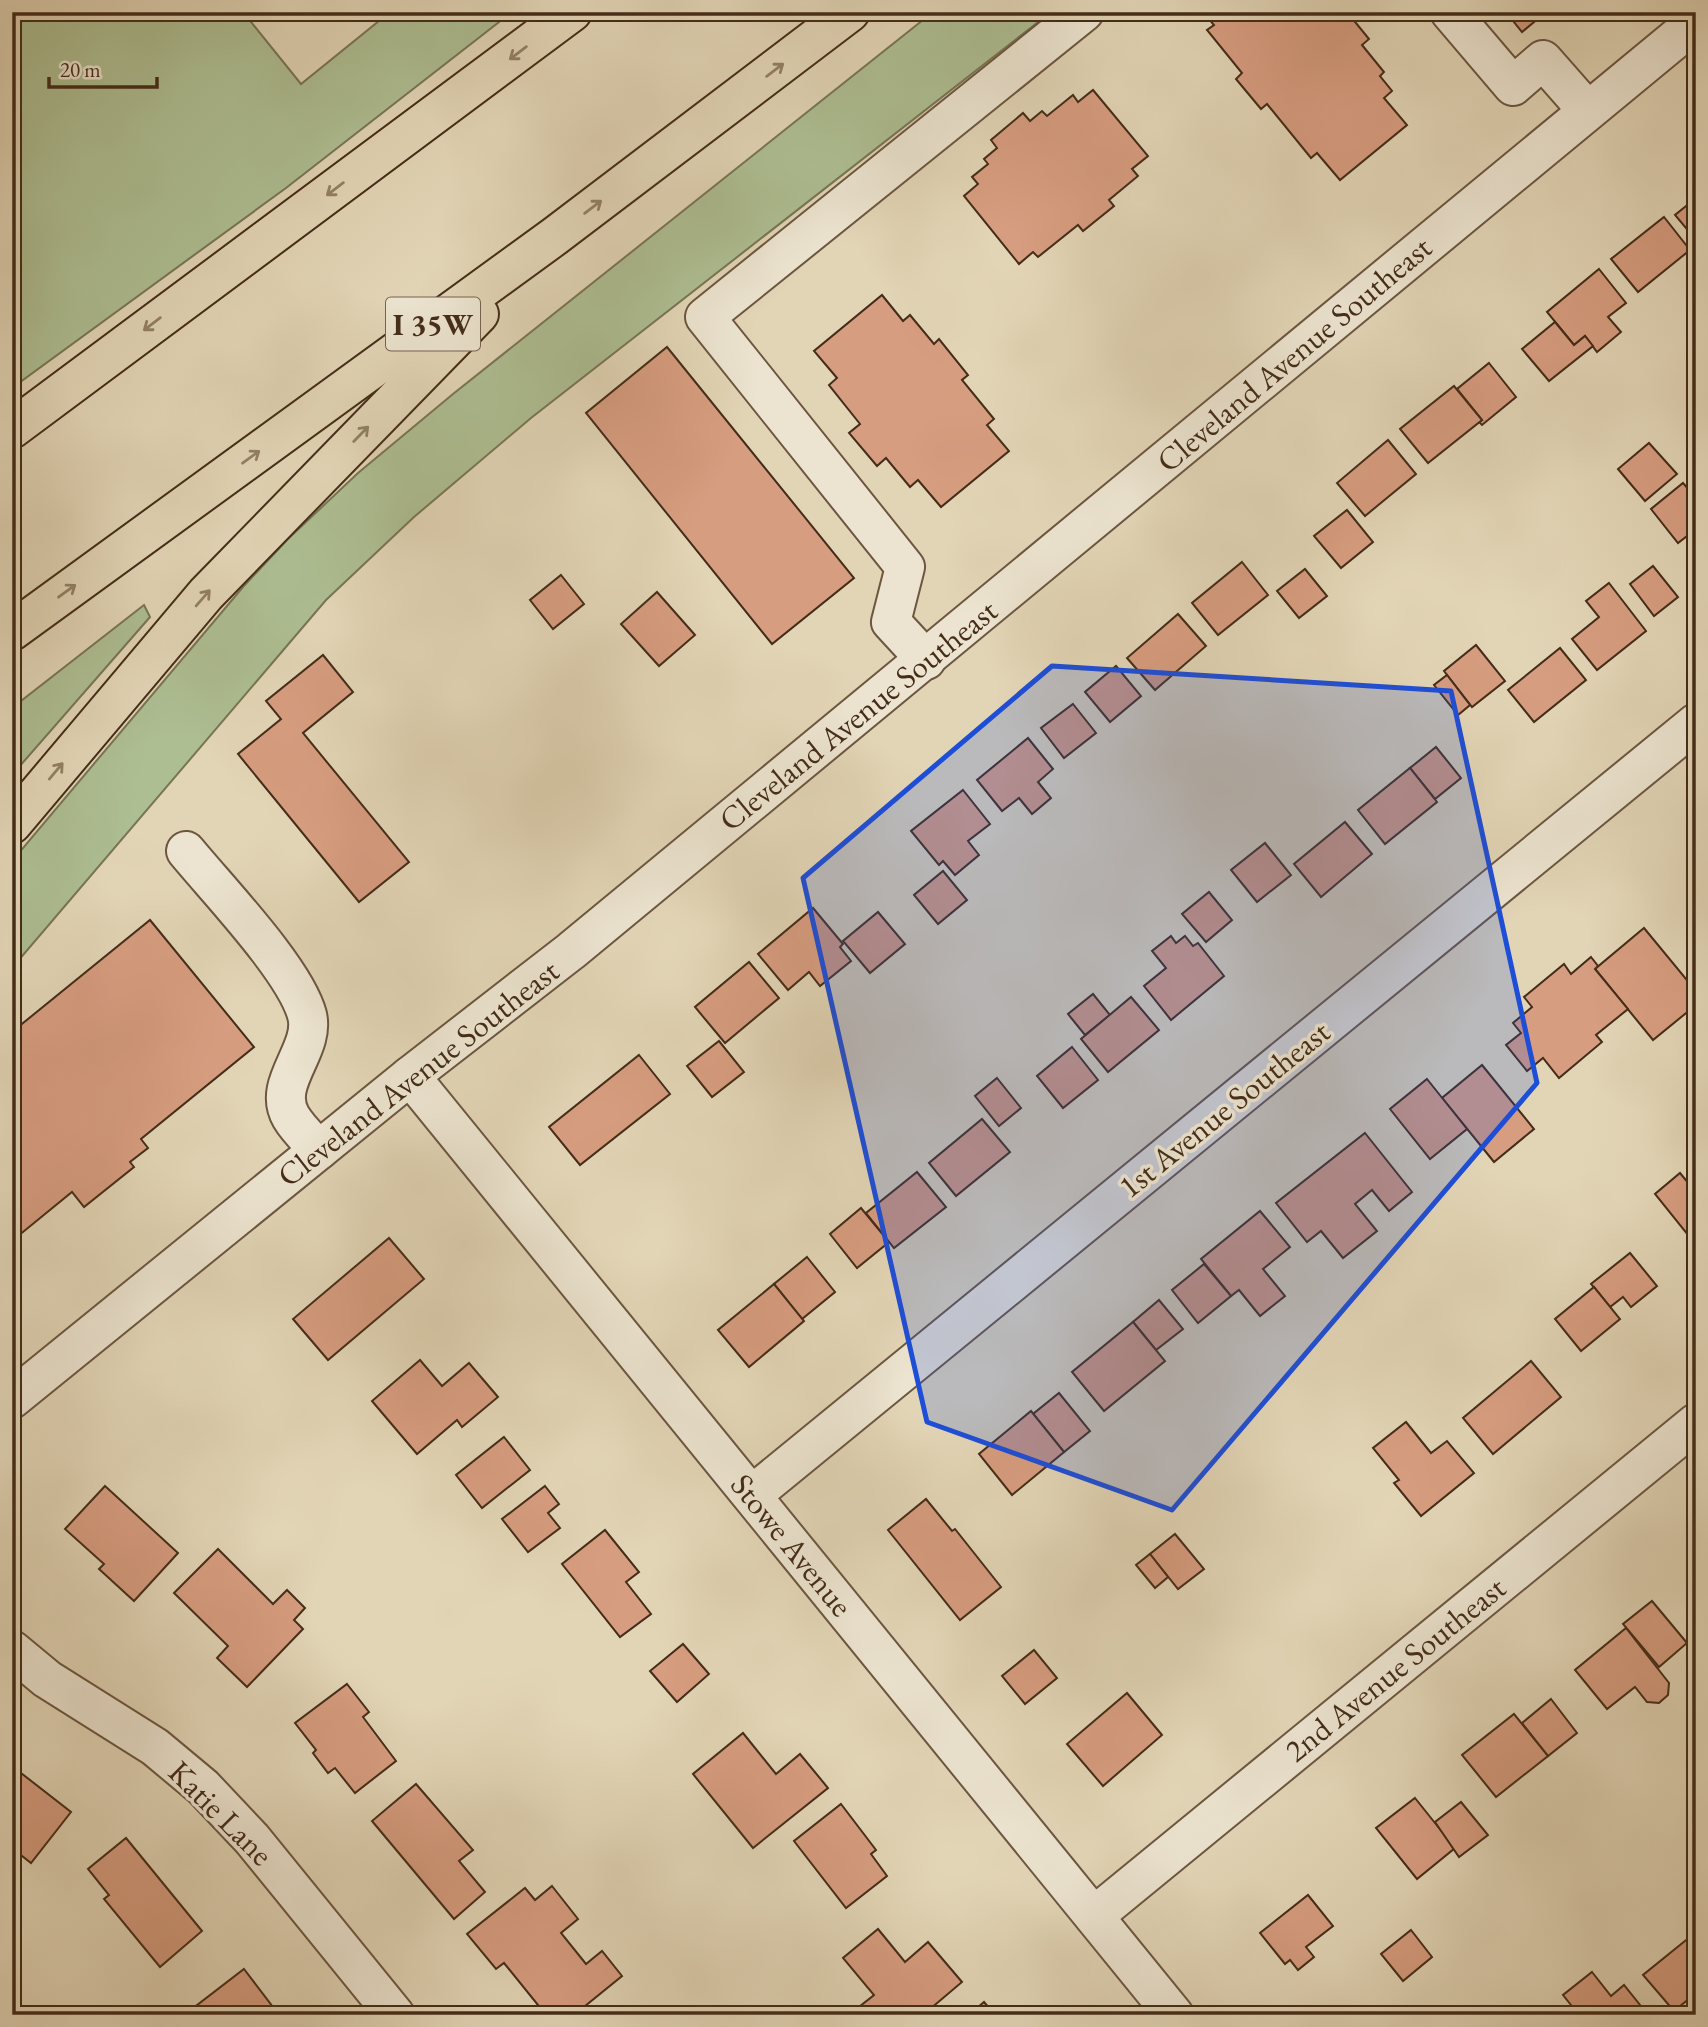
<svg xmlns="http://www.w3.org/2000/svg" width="1708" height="2027" font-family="'EB Garamond',serif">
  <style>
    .green { fill: #adbe92; stroke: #787555; stroke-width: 2 }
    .building { fill: #d79d80; stroke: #442c18; stroke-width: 2 }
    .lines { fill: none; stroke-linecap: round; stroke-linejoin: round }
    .minor-casing { stroke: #6c5640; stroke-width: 42 }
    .highway-casing { stroke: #442c18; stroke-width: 42 }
    .minor { stroke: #ece4d0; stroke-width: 38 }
    .highway { stroke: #e2d5b6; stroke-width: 38 }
    .oneway { stroke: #938067 }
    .marked { fill: #1d4ed8; fill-opacity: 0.2; stroke: #1d4ed8; stroke-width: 5; stroke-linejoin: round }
    .labels { text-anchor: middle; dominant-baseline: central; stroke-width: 7; stroke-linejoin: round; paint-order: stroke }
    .shield { fill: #ece4d0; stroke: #76634f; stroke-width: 2 }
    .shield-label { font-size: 30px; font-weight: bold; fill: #442c18 }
    .street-label { font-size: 32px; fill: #442c18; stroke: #ece4d0 }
  </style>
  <rect width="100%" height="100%" fill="#e2d5b6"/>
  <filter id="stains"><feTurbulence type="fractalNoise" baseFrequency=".00286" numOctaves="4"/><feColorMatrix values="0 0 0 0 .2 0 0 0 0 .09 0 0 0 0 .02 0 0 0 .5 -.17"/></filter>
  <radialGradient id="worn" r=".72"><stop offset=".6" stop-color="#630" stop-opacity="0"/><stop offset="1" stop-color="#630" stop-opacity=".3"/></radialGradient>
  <!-- green -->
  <g class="green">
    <path d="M12 12H243L301 84 390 12H512L286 188 12 388Z"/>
    <path d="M933 12H1051L531 418 414 517 326 600 12 968V861L243 587 288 539 358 473 453 394Z"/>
    <path d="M144 605 150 617 12 775V708Z"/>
  </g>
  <!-- building -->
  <g class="building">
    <path d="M1203 12H1347L1369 39 1362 45 1384 72 1380 76 1392 91 1384 98 1407 125 1340 180 1317 153 1311 158 1267 104 1261 109 1236 79 1242 73 1207 30 1214 25Z"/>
    <path d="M1506 12H1546L1522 32Z"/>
    <path d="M1093 90 1148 156 1132 169 1138 176 1109 200 1114 206 1083 231 1078 225 1038 257 1033 252 1019 264 964 196 978 184 972 177 988 164 984 159 997 148 991 140 1023 113 1030 121 1042 111 1047 116 1073 95 1078 102Z"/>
    <path d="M1696 198V240L1675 215Z"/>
    <path d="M1664 217 1690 250 1638 292 1611 259Z"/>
    <path d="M1599 269 1626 303 1608 317 1621 332 1597 352 1585 336 1574 345 1547 312Z"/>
    <path d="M882 295 903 321 910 315 934 344 939 339 968 375 962 380 994 419 987 425 1009 451 941 507 918 480 910 487 886 458 877 466 849 433 860 424 829 385 837 378 814 351Z"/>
    <path d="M1555 322 1574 345 1585 336 1593 346 1549 381 1522 349Z"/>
    <path d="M667 347 854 578 772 644 586 413Z"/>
    <path d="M1489 363 1516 397 1482 425 1479 422 1482 420 1457 389Z"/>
    <path d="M1454 386 1482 420 1428 463 1400 429Z"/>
    <path d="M1388 440 1416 474 1365 516 1337 483Z"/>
    <path d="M1649 443 1677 474 1645 501 1618 469Z"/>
    <path d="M1683 483 1696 498V529L1678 543 1651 509Z"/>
    <path d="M1347 510 1373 542 1341 568 1314 536Z"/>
    <path d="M1242 562 1268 595 1218 635 1192 603Z"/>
    <path d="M1653 566 1678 597 1654 616 1630 584Z"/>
    <path d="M1305 569 1327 596 1299 618 1277 591Z"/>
    <path d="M561 575 584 604 553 629 530 600Z"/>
    <path d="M1609 583 1646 631 1597 670 1572 639 1599 617 1586 601Z"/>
    <path d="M657 592 695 635 659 666 621 624Z"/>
    <path d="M1178 614 1206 646 1155 690 1127 658Z"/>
    <path d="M1476 645 1505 681 1472 707 1444 671Z"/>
    <path d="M1560 648 1586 680 1534 722 1508 690Z"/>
    <path d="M323 655 353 692 303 733 409 862 359 902 238 754 281 719 266 701Z"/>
    <path d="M1116 666 1141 696 1110 722 1085 692Z"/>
    <path d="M1447 675 1470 705 1458 715 1434 685Z"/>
    <path d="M1073 704 1096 733 1064 758 1041 728Z"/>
    <path d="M1028 738 1053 769 1038 782 1051 798 1032 814 1019 798 1002 811 977 780Z"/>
    <path d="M1436 747 1461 778 1435 799 1410 768Z"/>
    <path d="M1410 768 1437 802 1385 844 1358 810Z"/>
    <path d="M963 790 990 824 968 841 979 855 955 875 943 861 939 865 911 831Z"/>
    <path d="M1345 822 1372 854 1321 897 1294 864Z"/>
    <path d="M1265 843 1291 875 1257 902 1231 870Z"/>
    <path d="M943 871 967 900 938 924 914 895Z"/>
    <path d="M1209 892 1232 920 1206 942 1182 914Z"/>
    <path d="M813 908 843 944 840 947 851 961 820 986 809 972 788 990 758 954Z"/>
    <path d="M878 912 905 944 870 973 843 941Z"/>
    <path d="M150 920 254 1047 141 1139 148 1148 130 1162 134 1167 84 1207 72 1192 12 1241V1032Z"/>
    <path d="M1644 928 1696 991V1005L1653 1040 1595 969Z"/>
    <path d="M1171 936 1176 943 1185 936 1193 946 1198 943 1224 976 1171 1020 1144 986 1166 968 1152 951Z"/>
    <path d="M1591 957 1598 966 1595 969 1628 1009 1596 1035 1602 1042 1559 1078 1543 1058 1527 1071 1506 1045 1521 1033 1513 1023 1532 1007 1524 997 1564 964 1571 974Z"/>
    <path d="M749 962 779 998 725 1043 695 1007Z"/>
    <path d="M1093 994 1110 1015 1085 1035 1068 1014Z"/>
    <path d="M1131 997 1159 1030 1108 1072 1081 1039Z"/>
    <path d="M719 1041 744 1072 712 1097 687 1066Z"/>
    <path d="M1072 1047 1098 1080 1063 1108 1037 1076Z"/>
    <path d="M639 1055 670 1094 580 1165 549 1127Z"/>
    <path d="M1482 1065 1534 1129 1494 1162 1442 1098Z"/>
    <path d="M997 1078 1021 1108 999 1126 975 1096Z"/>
    <path d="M1427 1079 1467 1129 1430 1159 1390 1109Z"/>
    <path d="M982 1119 1010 1152 956 1196 929 1163Z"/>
    <path d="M1365 1133 1412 1192 1389 1211 1372 1190 1355 1204 1377 1231 1343 1258 1321 1231 1307 1242 1276 1203Z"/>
    <path d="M917 1172 946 1207 894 1248 866 1213Z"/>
    <path d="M1680 1173 1694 1190 1696 1188V1245L1655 1194Z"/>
    <path d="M861 1208 889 1242 857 1268 830 1234Z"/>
    <path d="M1260 1211 1290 1247 1263 1269 1285 1296 1260 1316 1239 1290 1231 1296 1201 1259Z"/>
    <path d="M389 1238 424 1279 328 1360 293 1319Z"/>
    <path d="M1630 1253 1657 1286 1631 1307 1623 1297 1610 1307 1591 1284Z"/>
    <path d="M807 1257 835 1292 802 1319 774 1284Z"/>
    <path d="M1204 1264 1231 1296 1198 1323 1172 1290Z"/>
    <path d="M774 1284 804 1321 749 1367 718 1330Z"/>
    <path d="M1594 1287 1620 1319 1581 1351 1555 1319Z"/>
    <path d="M1159 1300 1183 1329 1156 1350 1133 1322Z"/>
    <path d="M1133 1322 1165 1361 1104 1411 1072 1372Z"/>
    <path d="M420 1360 442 1386 469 1363 498 1397 462 1427 457 1420 417 1454 372 1401Z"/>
    <path d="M1531 1361 1561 1397 1493 1454 1463 1418Z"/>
    <path d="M1059 1393 1090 1431 1064 1452 1033 1414Z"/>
    <path d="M1031 1411 1064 1452 1012 1495 979 1454Z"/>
    <path d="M1406 1422 1431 1453 1447 1441 1474 1473 1421 1516 1394 1483 1399 1480 1373 1448Z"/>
    <path d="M504 1437 530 1470 482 1508 456 1475Z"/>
    <path d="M105 1486 178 1553 134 1601 99 1569 104 1564 65 1529Z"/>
    <path d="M545 1486 559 1504 548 1513 560 1528 528 1552 502 1519Z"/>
    <path d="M926 1499 952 1531 955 1529 1001 1587 960 1620 888 1530Z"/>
    <path d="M605 1530 639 1572 626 1582 651 1614 620 1637 562 1564Z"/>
    <path d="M1175 1534 1204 1569 1178 1589 1150 1554Z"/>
    <path d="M218 1549 273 1604 287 1590 305 1608 294 1620 303 1629 247 1687 217 1658 228 1646 174 1593Z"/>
    <path d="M1150 1554 1168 1577 1155 1588 1136 1565Z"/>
    <path d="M1652 1601 1687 1643 1659 1667 1623 1624Z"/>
    <path d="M1626 1628 1669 1683 1668 1695 1659 1703 1647 1702 1635 1687 1607 1709 1575 1670Z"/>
    <path d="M683 1644 709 1674 677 1702 650 1671Z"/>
    <path d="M1034 1650 1057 1678 1025 1704 1002 1676Z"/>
    <path d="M347 1684 369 1712 363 1717 396 1761 355 1793 335 1768 328 1773 313 1753 316 1750 295 1723Z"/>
    <path d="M1127 1693 1162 1735 1103 1786 1067 1744Z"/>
    <path d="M1551 1699 1577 1733 1548 1756 1522 1723Z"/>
    <path d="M1514 1714 1548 1756 1496 1797 1462 1755Z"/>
    <path d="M743 1733 776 1774 800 1754 828 1788 753 1848 693 1774Z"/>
    <path d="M12 1766 71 1812 31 1863 12 1848Z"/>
    <path d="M416 1784 473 1850 459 1861 485 1892 454 1919 372 1821Z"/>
    <path d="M1415 1798 1455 1848 1417 1879 1376 1828Z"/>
    <path d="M1461 1802 1488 1835 1459 1857 1435 1822Z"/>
    <path d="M841 1804 876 1850 871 1854 887 1876 846 1908 794 1841Z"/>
    <path d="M126 1838 202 1931 160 1967 104 1899 109 1895 88 1869Z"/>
    <path d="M552 1886 578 1919 561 1933 586 1964 602 1951 622 1976 574 2015H546L504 1963 496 1969 467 1934 525 1888 535 1900Z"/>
    <path d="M1308 1895 1333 1926 1306 1947 1314 1957 1298 1970 1290 1960 1285 1964 1260 1933Z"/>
    <path d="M878 1929 905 1962 928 1942 962 1982 923 2015H866L859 2007 874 1995 843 1958Z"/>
    <path d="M1411 1930 1432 1957 1403 1981 1381 1954Z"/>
    <path d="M1696 1932V1993L1674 2011 1643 1975Z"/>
    <path d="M244 1969 279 2015H197L192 2009Z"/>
    <path d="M1592 1972 1611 1996 1624 1985 1648 2015H1579L1563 1995Z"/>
    <path d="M984 2002 995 2015H969Z"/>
  </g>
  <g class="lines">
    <defs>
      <g id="minor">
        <path d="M1450 12 1513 86 1543 60 1587 110"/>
        <path d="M926 660 891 622 905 567 705 317 1084 12"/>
        <path d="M186 851C218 890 295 970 307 1015 316 1050 271 1083 291 1117 298 1129 310 1140 319 1150"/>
        <path d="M410 1076 1174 2015"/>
        <path d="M12 1399 410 1076 571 951 1696 22"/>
        <path d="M752 1495 1696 723"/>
        <path d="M12 1650 47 1679 155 1747 203 1787 252 1839 395 2015"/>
        <path d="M1094 1916 1696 1423"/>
      </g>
      <g id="highway">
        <path d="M12 429 572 12"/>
        <path d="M12 631 555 236 850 12"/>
        <path d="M12 824 206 594 479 314"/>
      </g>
    </defs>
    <!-- minor casing -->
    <use href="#minor" class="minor-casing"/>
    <!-- highway casing -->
    <use href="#highway" class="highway-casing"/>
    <!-- minor -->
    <use href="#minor" class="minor"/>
    <!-- highway -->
    <use href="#highway" class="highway"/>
  </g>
  <!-- one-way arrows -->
  <defs><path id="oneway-shaft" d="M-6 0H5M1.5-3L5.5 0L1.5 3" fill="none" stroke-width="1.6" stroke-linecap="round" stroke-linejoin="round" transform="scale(1.75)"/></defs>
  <g class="oneway">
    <use href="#oneway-shaft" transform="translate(518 53) rotate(143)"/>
    <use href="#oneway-shaft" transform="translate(775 70) rotate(-37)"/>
    <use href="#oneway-shaft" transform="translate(335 189) rotate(143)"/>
    <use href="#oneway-shaft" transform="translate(593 207) rotate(-37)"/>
    <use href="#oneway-shaft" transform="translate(152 324) rotate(143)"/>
    <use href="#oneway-shaft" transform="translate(361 434) rotate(-46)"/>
    <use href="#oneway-shaft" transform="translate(251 457) rotate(-36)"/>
    <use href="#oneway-shaft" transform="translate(67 591) rotate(-36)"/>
    <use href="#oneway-shaft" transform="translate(203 598) rotate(-49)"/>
    <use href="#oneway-shaft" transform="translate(56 771) rotate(-50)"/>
  </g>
  <!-- marked area -->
  <path class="marked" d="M1052 666 1451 691 1537 1083 1172 1510 927 1422 803 878Z"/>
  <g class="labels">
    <!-- shield labels -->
    <rect class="shield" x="386" y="297.5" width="94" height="53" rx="5"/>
    <g class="shield-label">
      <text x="433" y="324">I 35W</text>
    </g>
    <!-- street labels -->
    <g class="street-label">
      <text transform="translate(1294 354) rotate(-40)">Cleveland Avenue Southeast</text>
      <text transform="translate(858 715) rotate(-39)">Cleveland Avenue Southeast</text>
      <text transform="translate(418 1073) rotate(-38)">Cleveland Avenue Southeast</text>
      <text transform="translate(1224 1109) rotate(-39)">1st Avenue Southeast</text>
      <text transform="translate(792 1545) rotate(51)">Stowe Avenue</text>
      <text transform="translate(1395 1669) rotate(-39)">2nd Avenue Southeast</text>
      <text transform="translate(221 1813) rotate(45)">Katie Lane</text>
    </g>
  </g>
  <!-- margin -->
  <rect width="1708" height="2027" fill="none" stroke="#e2d5b6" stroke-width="42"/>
  <rect x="14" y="14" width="1680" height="1999" fill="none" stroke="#442c18" stroke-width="3.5"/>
  <rect x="21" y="21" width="1666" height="1985" fill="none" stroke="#442c18" stroke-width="2"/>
  <!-- scale -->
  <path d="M49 77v10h108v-10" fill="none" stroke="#442c18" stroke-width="3.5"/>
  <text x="60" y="77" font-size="21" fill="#442c18" stroke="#ece4d0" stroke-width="5" paint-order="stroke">20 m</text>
  <rect width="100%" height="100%" filter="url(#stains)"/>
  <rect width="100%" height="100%" fill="url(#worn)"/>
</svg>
